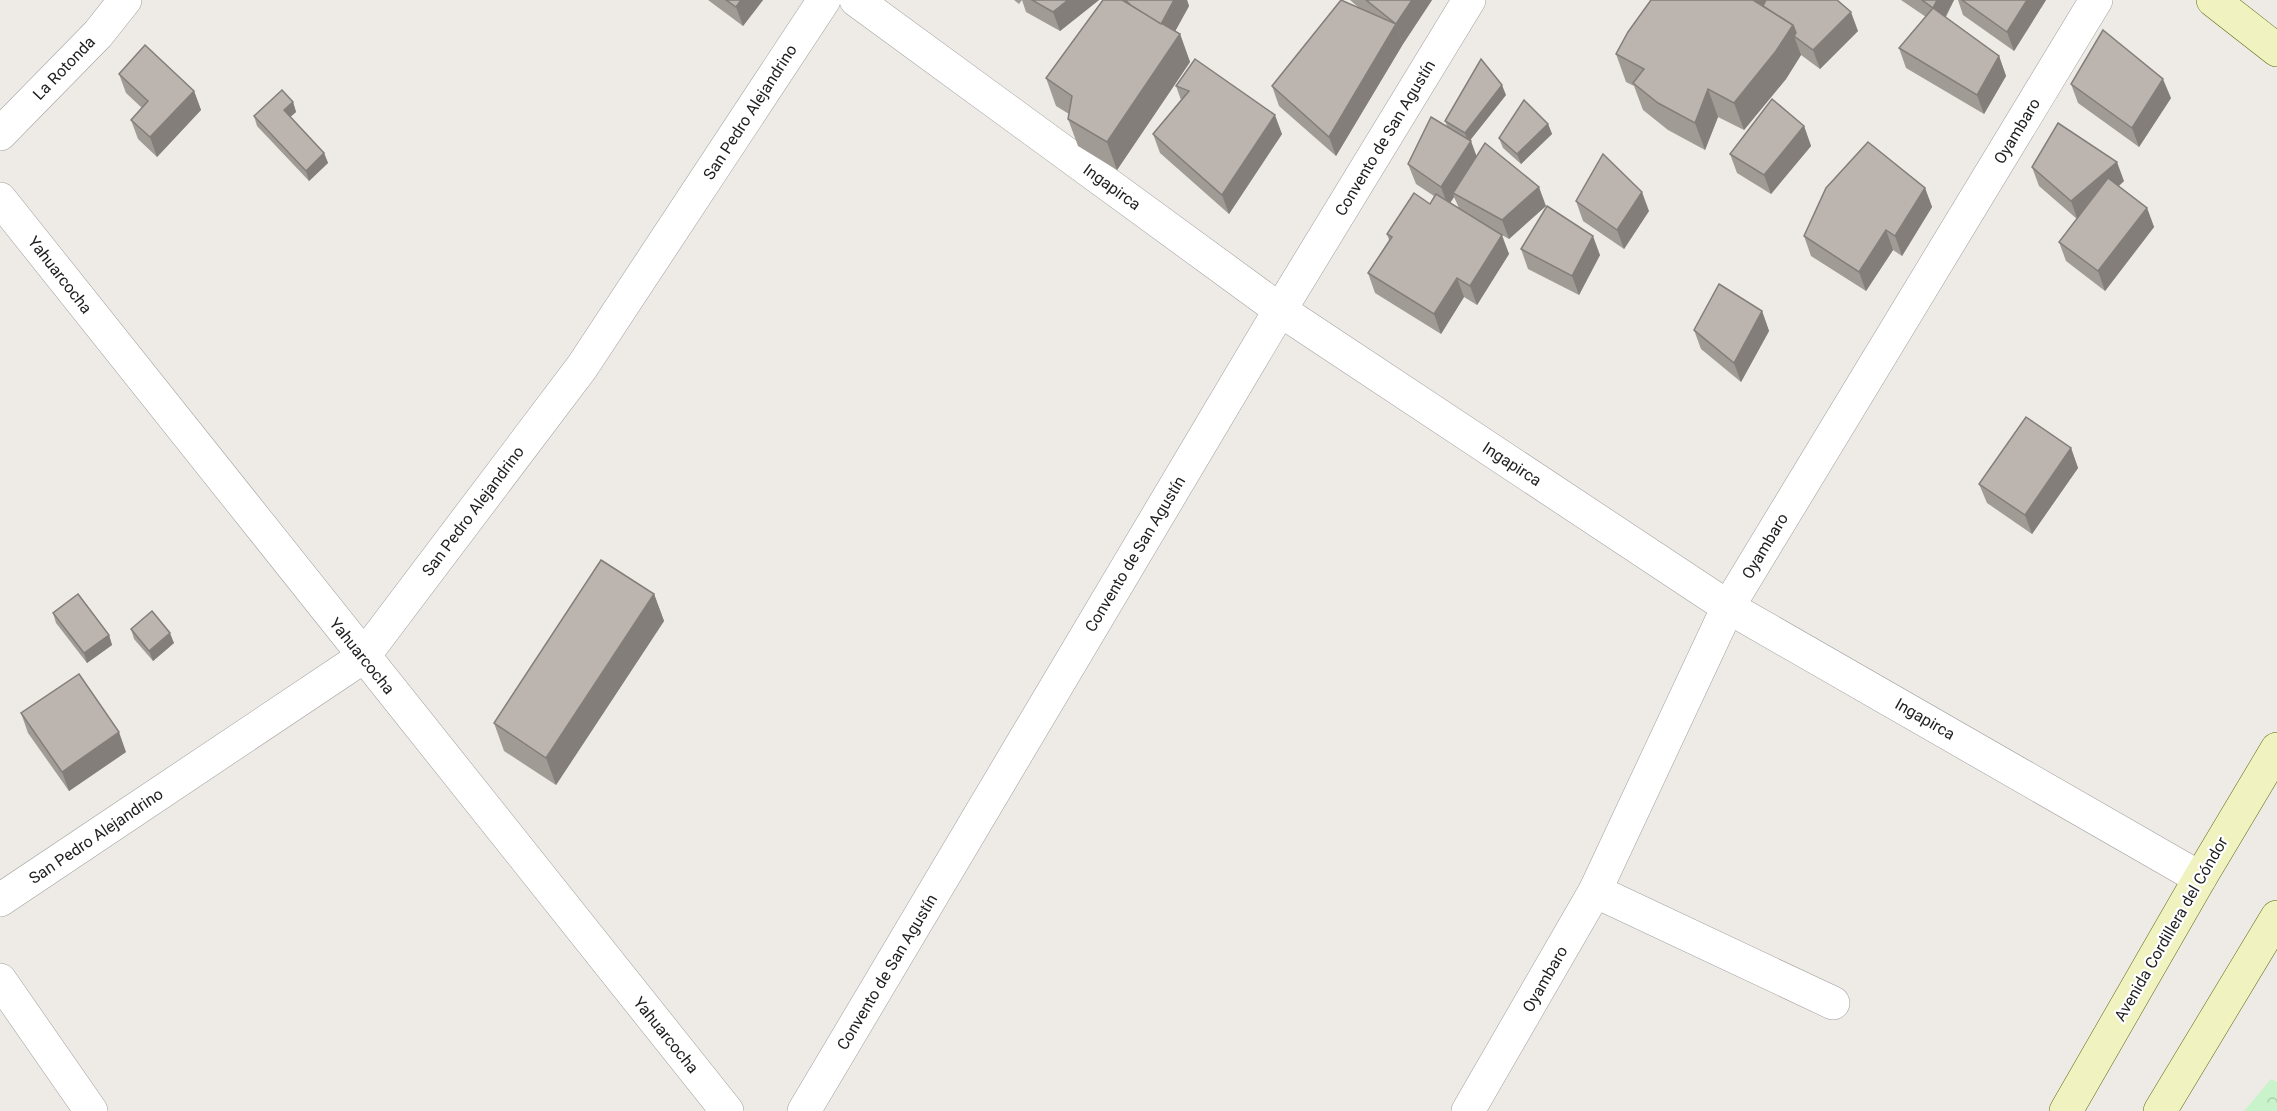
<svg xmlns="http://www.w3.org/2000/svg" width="2277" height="1111" font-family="Roboto,sans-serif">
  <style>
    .park { fill: url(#park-crowns) }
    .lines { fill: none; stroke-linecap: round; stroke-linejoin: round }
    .street-casing { stroke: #9f9f9f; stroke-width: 34 }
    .secondary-casing { stroke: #606912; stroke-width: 34 }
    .street { stroke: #fff; stroke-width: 33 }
    .secondary { stroke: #f0f2c0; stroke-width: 33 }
    .wall { fill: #a19b96; fill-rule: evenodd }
    .shaded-wall { fill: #837e7a }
    .building { fill: #bbb4af; stroke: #837e7a; stroke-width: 1.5 }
    .labels { text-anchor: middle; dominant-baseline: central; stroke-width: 4.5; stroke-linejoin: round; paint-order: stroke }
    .street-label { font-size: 16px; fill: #1e1e1e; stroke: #fff }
  </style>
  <defs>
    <pattern id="park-crowns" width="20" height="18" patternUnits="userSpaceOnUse" patternTransform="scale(1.5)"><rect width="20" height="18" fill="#c8f3cb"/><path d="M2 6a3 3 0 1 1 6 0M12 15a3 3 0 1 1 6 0" fill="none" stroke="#abd0ae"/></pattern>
  </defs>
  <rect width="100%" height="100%" fill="#eeebe6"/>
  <!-- park -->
  <path class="park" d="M2271 1079 2277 1082V1111H2244Z"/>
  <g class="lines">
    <defs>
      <g id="street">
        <path d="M856 0 1280 310 1728 607 2200 878"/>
        <path d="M0 134 98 34 125 0"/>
        <path d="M0 199 727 1111"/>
        <path d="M1595 891 1833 1003"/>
        <path d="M0 900 363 657 582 367 824 0"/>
        <path d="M0 980 91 1111"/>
        <path d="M804 1111 1280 310 1469 0"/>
        <path d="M1468 1111 1595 891 1728 607 2096 0"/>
      </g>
      <g id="secondary">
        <path d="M2213 0 2277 50"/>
        <path d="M2066 1111 2200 878 2277 749"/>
        <path d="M2160 1111 2277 917"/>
      </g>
    </defs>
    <!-- street casing -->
    <use href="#street" class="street-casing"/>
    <!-- secondary casing -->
    <use href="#secondary" class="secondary-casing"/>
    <!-- street -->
    <use href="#street" class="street"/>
    <!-- secondary -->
    <use href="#secondary" class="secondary"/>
  </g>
  <!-- wall -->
  <g class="wall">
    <path d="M708 0H763L743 26Z"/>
    <path d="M1014 0H1099L1060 31 1026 12 1022 0 1019 4Z"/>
    <path d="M1103 0H1187L1189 6 1175 31 1180 34 1190 62 1117 170 1078 146 1068 119 1069 114 1056 106 1046 78Z"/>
    <path d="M1350 0H1432L1403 44 1336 156 1279 106 1272 86 1358 7Z"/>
    <path d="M1651 0 1858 31 1820 69 1801 55 1786 79 1744 130 1718 117 1705 150 1668 130 1643 110 1634 86 1626 82 1616 54Z"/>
    <path d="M1901 0H1954L1946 17 1999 56 2006 76 1984 114 1906 68 1899 48 1926 17Z"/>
    <path d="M1958 0H2046L2014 51 1963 15Z"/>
    <path d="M119 74 194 91 201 110 157 157 138 139 131 120 142 108 126 93Z"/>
    <path d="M2071 84 2171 98 2139 147 2078 103Z"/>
    <path d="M1176 86 1282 134 1229 214 1160 153 1153 134 1181 100Z"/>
    <path d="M1506 95 1470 140 1476 156 1546 206 1509 239 1500 234 1509 254 1477 305 1464 297 1441 334 1375 293 1368 273 1389 240 1387 234 1430 204 1434 196 1416 184 1408 164 1447 126 1445 121ZM1454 197 1459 208 1450 203Z"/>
    <path d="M293 102 296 112 290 117 324 153 328 163 309 181 257 126 254 116Z"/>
    <path d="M1548 124 1552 134 1521 164 1503 148 1499 138Z"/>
    <path d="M1804 126 1811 146 1771 194 1737 173 1730 154Z"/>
    <path d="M2032 167 2124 181 2119 186 2147 208 2154 227 2105 291 2066 261 2059 242 2077 219 2039 186Z"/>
    <path d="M1925 188 1932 207 1902 256 1893 250 1866 291 1811 256 1804 236Z"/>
    <path d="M1576 201 1649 211 1624 249 1583 221Z"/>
    <path d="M1521 249 1600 255 1579 295 1528 269Z"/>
    <path d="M1762 311 1769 331 1741 382 1701 349 1694 330Z"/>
    <path d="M2071 448 2078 468 2032 534 1987 503 1979 484Z"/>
    <path d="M654 594 664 621 556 785 504 751 494 723Z"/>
    <path d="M53 613 109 635 112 645 87 663 56 623Z"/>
    <path d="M131 629 174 643 153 661 134 639Z"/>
    <path d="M21 713 126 752 69 791 28 733Z"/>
  </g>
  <!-- shaded-wall -->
  <g class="shaded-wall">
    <path d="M741 0H763L743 26 736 7Z"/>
    <path d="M1068 0H1099L1060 31 1053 12Z"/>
    <path d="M1174 0H1187L1189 6 1166 48 1159 29Z"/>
    <path d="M1412 0H1432L1403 44 1396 24Z"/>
    <path d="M1751 0H1771L1760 11Z"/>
    <path d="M1937 0H1954L1940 27 1933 8Z"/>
    <path d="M2027 0H2046L2014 51 2007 32Z"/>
    <path d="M1851 12 1858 31 1820 69 1813 50Z"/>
    <path d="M1396 24 1403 44 1336 156 1329 137Z"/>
    <path d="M1793 25 1798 39 1794 36 1801 55 1786 79 1744 130 1734 103Z"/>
    <path d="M1180 34 1190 62 1117 170 1107 142Z"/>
    <path d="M1999 56 2006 76 1984 114 1977 95Z"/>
    <path d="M2163 79 2171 98 2139 147 2132 128Z"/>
    <path d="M1502 85 1506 95 1468 143 1465 133Z"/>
    <path d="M1708 89 1718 117 1705 150 1695 123Z"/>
    <path d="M194 91 201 110 157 157 150 137Z"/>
    <path d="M293 102 296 112 287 120 284 110Z"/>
    <path d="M1275 115 1282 134 1229 214 1222 195Z"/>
    <path d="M1548 124 1552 134 1521 164 1517 154Z"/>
    <path d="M1804 126 1811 146 1771 194 1764 175Z"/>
    <path d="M1471 141 1478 160 1453 193 1454 197 1448 206 1441 187Z"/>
    <path d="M324 153 328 163 309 181 306 171Z"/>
    <path d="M2117 162 2124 181 2078 221 2071 201Z"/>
    <path d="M1539 187 1546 206 1509 239 1502 220Z"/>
    <path d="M1925 188 1932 207 1902 256 1895 236Z"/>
    <path d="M1642 192 1649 211 1624 249 1617 230Z"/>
    <path d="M2147 208 2154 227 2105 291 2098 271Z"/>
    <path d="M1886 230 1893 250 1866 291 1859 272Z"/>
    <path d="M1502 235 1509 254 1477 305 1470 286Z"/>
    <path d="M1593 236 1600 255 1579 295 1572 276Z"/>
    <path d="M1457 278 1464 297 1441 334 1434 314Z"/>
    <path d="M1762 311 1769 331 1741 382 1734 363Z"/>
    <path d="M2071 448 2078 468 2032 534 2025 515Z"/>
    <path d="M654 594 664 621 556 785 546 758Z"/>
    <path d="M170 633 174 643 153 661 149 651Z"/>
    <path d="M109 635 112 645 87 663 84 653Z"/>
    <path d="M119 732 126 752 69 791 62 772Z"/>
  </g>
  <!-- building -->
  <g class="building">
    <path d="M726 0H741L736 7Z"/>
    <path d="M1032 0H1068L1053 12Z"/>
    <path d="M1103 0H1122L1180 34 1107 142 1068 119 1072 96 1046 78Z"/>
    <path d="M1125 0H1174L1161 24 1132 6Z"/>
    <path d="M1341 0 1396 24 1329 137 1272 86Z"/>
    <path d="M1366 0H1412L1396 24Z"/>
    <path d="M1651 0H1753L1793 25 1776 51 1734 103 1708 89 1695 123 1658 103 1633 83 1644 69 1616 54 1628 32Z"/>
    <path d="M1766 0H1837L1851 12 1813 50 1794 36 1796 33 1793 25 1763 6Z"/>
    <path d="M1922 0H1937L1933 8Z"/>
    <path d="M1962 0H2027L2007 32Z"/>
    <path d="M1933 8 1999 56 1977 95 1899 48Z"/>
    <path d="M2103 30 2163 79 2132 128 2071 84Z"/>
    <path d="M145 45 194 91 150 137 131 120 148 101 119 74Z"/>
    <path d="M1195 59 1275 115 1222 195 1153 134 1189 91 1176 86Z"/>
    <path d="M1481 59 1502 85 1465 133 1445 121Z"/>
    <path d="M282 90 293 102 284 110 324 153 306 171 254 116Z"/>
    <path d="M1772 99 1804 126 1764 175 1730 154Z"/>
    <path d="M1524 100 1548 124 1517 154 1499 138Z"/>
    <path d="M1431 117 1471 141 1441 187 1408 164Z"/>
    <path d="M2058 123 2117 162 2071 201 2032 167Z"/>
    <path d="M1868 142 1925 188 1895 236 1886 230 1859 272 1804 236 1826 188Z"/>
    <path d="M1485 143 1539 187 1502 220 1453 193Z"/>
    <path d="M1603 154 1642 192 1617 230 1576 201Z"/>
    <path d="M2108 178 2147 208 2098 271 2059 242Z"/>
    <path d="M1414 193 1430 204 1436 194 1502 235 1470 286 1457 278 1434 314 1368 273 1392 237 1387 234Z"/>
    <path d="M1547 206 1593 236 1572 276 1521 249Z"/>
    <path d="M1719 284 1762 311 1734 363 1694 330Z"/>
    <path d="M2026 417 2071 448 2025 515 1979 484Z"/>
    <path d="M601 560 654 594 546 758 494 723Z"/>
    <path d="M78 594 109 635 84 653 53 613Z"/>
    <path d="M152 611 170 633 149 651 131 629Z"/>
    <path d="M79 674 119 732 62 772 21 713Z"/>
  </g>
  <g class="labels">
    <!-- street labels -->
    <g class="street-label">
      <text transform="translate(64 68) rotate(-46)">La Rotonda</text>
      <text transform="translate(750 112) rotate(-57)">San Pedro Alejandrino</text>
      <text transform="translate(2017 131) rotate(-59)">Oyambaro</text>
      <text transform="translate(1385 138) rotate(-59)">Convento de San Agustín</text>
      <text transform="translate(1112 187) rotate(36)">Ingapirca</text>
      <text transform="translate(60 275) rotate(52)">Yahuarcocha</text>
      <text transform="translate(1512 464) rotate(33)">Ingapirca</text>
      <text transform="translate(473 511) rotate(-53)">San Pedro Alejandrino</text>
      <text transform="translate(1765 546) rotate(-59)">Oyambaro</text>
      <text transform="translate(1135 554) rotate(-59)">Convento de San Agustín</text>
      <text transform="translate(362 656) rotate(51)">Yahuarcocha</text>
      <text transform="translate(1925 719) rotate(30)">Ingapirca</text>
      <text transform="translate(96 836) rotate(-34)">San Pedro Alejandrino</text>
      <text transform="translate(2171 929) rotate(-60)">Avenida Cordillera del Cóndor</text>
      <text transform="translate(887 972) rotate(-59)">Convento de San Agustín</text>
      <text transform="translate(1545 979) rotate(-60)">Oyambaro</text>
      <text transform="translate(666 1035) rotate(51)">Yahuarcocha</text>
    </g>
  </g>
</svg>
